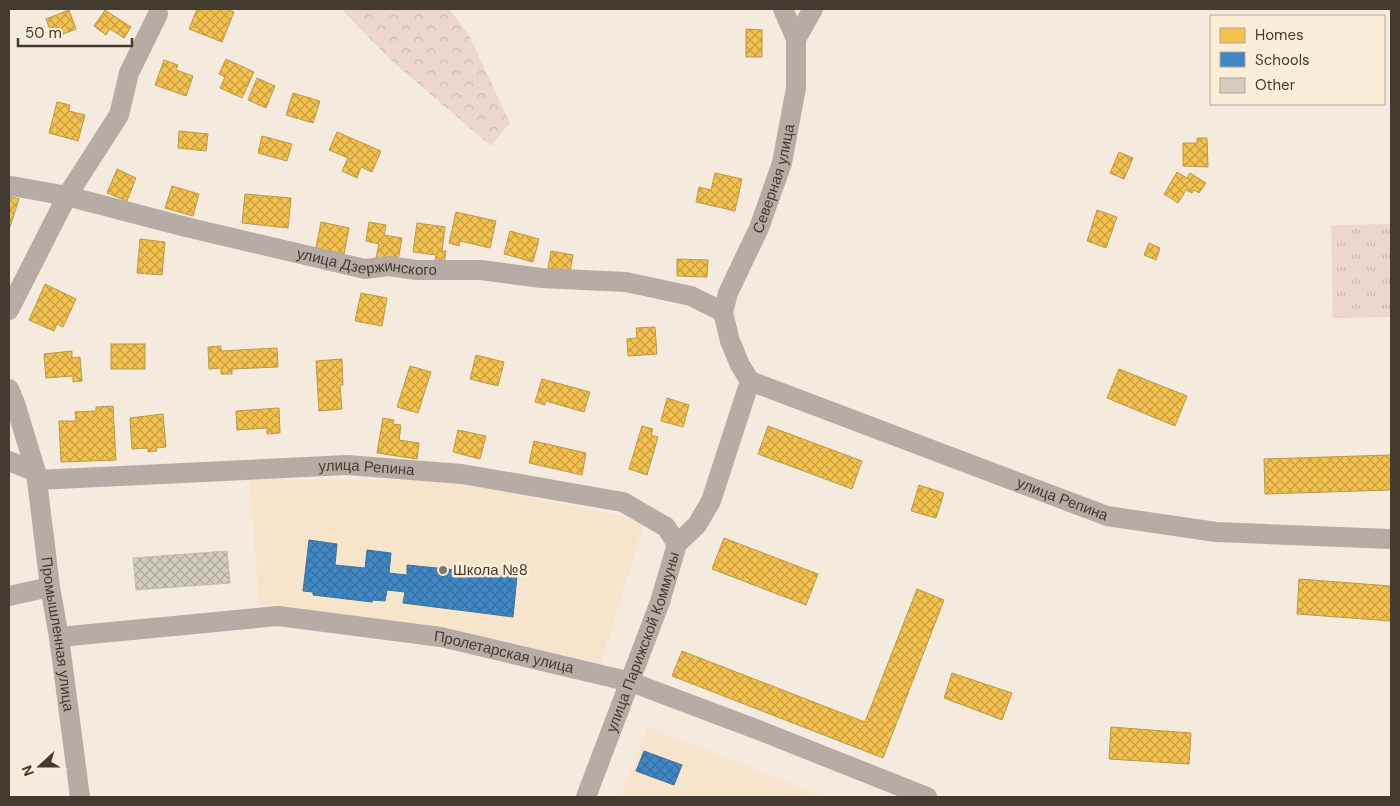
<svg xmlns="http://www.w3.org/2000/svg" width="1400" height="806" font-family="'DM Sans',sans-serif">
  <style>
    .built { fill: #f6e5cb }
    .forest { fill: url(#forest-crowns) }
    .park { fill: url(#park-tufts) }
    .homes { fill: url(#homes-cross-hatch); stroke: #be9945 }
    .schools { fill: url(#schools-cross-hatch); stroke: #407198 }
    .building { fill: url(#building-cross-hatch); stroke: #c1bdb1 }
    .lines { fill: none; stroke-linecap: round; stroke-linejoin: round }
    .minor { stroke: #b7aca5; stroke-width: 20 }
    .poi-dot { fill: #81796d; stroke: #fcedd6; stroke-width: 2 }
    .labels { text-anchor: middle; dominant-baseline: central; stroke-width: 5; stroke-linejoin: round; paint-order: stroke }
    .street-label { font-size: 15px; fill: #433b30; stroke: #fcedd6 }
    .poi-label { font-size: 15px; fill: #433b30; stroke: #fcedd6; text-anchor: start }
  </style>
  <defs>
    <pattern id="forest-crowns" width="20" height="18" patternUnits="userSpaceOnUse" patternTransform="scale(1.25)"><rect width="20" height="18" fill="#edd6cf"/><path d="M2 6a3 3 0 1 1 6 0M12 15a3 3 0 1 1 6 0" fill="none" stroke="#ccb9b2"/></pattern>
    <pattern id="park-tufts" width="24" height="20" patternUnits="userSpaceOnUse" patternTransform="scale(1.25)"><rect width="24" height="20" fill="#edd6cf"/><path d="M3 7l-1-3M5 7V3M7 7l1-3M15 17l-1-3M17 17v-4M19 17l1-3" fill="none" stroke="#ccb9b2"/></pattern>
    <pattern id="homes-cross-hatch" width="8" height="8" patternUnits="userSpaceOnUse" patternTransform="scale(1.25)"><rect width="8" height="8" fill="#f2c14e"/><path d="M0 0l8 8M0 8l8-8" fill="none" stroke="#c69e41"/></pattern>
    <pattern id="schools-cross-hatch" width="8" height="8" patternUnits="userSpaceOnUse" patternTransform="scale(1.25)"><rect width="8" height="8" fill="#3f88c5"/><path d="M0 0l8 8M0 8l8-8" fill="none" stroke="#3670a0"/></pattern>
    <pattern id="building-cross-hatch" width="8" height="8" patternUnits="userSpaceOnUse" patternTransform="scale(1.25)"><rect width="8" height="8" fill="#d1cdc1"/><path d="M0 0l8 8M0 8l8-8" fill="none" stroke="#aba89d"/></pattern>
  </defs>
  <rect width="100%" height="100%" fill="#f4ebde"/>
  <!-- built -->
  <g class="built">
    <path d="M250 479 447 480 645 521 600 666 447 627 259 604Z"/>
    <path d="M648 727 824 797H621Z"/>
  </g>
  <!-- forest -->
  <path class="forest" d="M341 9H449L469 35 510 123 491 146 394 63Z"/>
  <!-- park -->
  <path class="park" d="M1391 224V317L1333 318 1331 225Z"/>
  <!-- homes -->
  <g class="homes">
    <path d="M197 9H227L234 12 222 42 189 29Z"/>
    <path d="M69 10 76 29 53 38 46 19Z"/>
    <path d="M105 10 131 27 124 38 110 29 106 35 94 26Z"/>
    <path d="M746 29 762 30V57H746Z"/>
    <path d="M226 59 254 72 242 98 220 88 225 77 219 74Z"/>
    <path d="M164 60 178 65 176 70 193 76 186 96 155 85Z"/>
    <path d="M257 78 275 86 266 108 248 100Z"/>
    <path d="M293 93 320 101 313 123 286 115Z"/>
    <path d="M57 102 70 105 69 111 85 115 78 141 49 133Z"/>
    <path d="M179 131 208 134 206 151 178 148Z"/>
    <path d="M337 132 381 151 372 172 361 167 357 178 342 171 348 158 329 150Z"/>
    <path d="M262 136 292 144 287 161 258 153Z"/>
    <path d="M1197 138H1207L1208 167 1183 166V143H1197Z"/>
    <path d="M1119 152 1133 158 1124 179 1110 173Z"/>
    <path d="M117 169 136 178 127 201 107 193Z"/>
    <path d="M1177 172 1187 178 1190 173 1206 183 1199 193 1194 190 1192 193 1186 190 1178 203 1164 194Z"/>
    <path d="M715 173 742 179 735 211 696 202 699 187 711 190Z"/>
    <path d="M172 186 199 194 193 216 165 208Z"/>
    <path d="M245 194 291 198 288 228 242 223Z"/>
    <path d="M9 196 19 199 9 230Z"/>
    <path d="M1097 210 1117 217 1106 248 1087 241Z"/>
    <path d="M456 212 496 221 490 248 460 241 459 246 449 243Z"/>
    <path d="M321 222 349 228 344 254 316 248Z"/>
    <path d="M369 222 386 225 384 235 402 238 398 261 376 258 379 244 366 241Z"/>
    <path d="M417 223 445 227 442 251H446L444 264 435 262 436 255 413 252Z"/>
    <path d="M510 231 539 239 533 262 504 254Z"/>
    <path d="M140 239 165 242 162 275 137 273Z"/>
    <path d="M1149 243 1160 248 1156 260 1144 255Z"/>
    <path d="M551 251 573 255 570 272 548 268Z"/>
    <path d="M677 259 708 260 707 277 677 276Z"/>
    <path d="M45 284 76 299 63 327 57 324 54 331 29 320Z"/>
    <path d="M361 293 387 298 382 326 355 321Z"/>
    <path d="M655 327 657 354 628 356 627 339 637 338 636 328Z"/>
    <rect x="111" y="344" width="34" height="25"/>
    <path d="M221 346V351L277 348 278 367 232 369V374H221V368L209 369 208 347Z"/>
    <path d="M72 351V358L80 357 82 381 73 382V376L46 378 44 354Z"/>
    <path d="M476 355 504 362 498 386 470 379Z"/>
    <path d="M342 359 343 385H340L342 409 319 411 316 361Z"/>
    <path d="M410 366 431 372 418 413 397 407Z"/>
    <path d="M1119 369 1187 396 1175 426 1107 398Z"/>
    <path d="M542 379 590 392 584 412 546 401 545 405 535 402Z"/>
    <path d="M667 398 689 405 683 427 661 421Z"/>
    <path d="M113 406 116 460 61 462 59 421H76L75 412 96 411V407Z"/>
    <path d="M279 408 280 433 267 434V428L237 430 236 411Z"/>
    <path d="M163 414 166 447 156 448 157 451 148 452V448L132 449 130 418Z"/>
    <path d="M383 418 394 420 393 424 401 425 399 440 419 443 417 459 377 453Z"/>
    <path d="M642 426 653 429 651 435 658 437 647 475 629 469Z"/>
    <path d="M768 426 862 461 852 489 758 454Z"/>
    <path d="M458 430 486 436 480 459 453 452Z"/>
    <path d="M534 441 586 453 582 475 529 463Z"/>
    <path d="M1391 455V490L1265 494 1264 459Z"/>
    <path d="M919 485 944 493 936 518 911 511Z"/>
    <path d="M724 538 818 574 806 605 712 569Z"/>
    <path d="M1299 579 1391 586V621L1297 614Z"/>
    <path d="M917 589 944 600 883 758 672 676 682 651 865 722Z"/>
    <path d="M952 673 1012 693 1002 720 944 698Z"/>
    <path d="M1111 727 1191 733 1189 764 1109 759Z"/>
  </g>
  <!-- schools -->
  <g class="schools">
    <path d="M309 540 337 544 335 565 365 568 367 550 391 553 389 573 407 575V565L517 576 513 617 403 603 405 592 387 590 385 601 373 600 372 602 313 595V592L303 591Z"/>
    <path d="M644 751 682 765 674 785 636 771Z"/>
  </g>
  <!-- building -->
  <path class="building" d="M227 551 230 583 136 590 133 558Z"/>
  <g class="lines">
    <!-- minor -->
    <g class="minor">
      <path d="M783 9 796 39"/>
      <path id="s1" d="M12 186 67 196 186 227 365 269 389 266 416 270H481L541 278 626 282 691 296 723 312"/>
      <path d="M9 310 67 196 119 115 129 73 158 14"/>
      <path id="s2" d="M750 381 1107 516 1216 532 1391 539"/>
      <path id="s3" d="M750 381 740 365 730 341 723 312 728 293 759 228 782 163 796 88V39L813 9"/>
      <path id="s4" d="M9 389 15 403 36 472 50 587 59 637 80 797"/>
      <path d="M9 461 36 472"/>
      <path id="s5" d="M37 480 347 465 462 474 623 502 666 527 677 544"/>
      <path d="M9 596 50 587"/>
      <path id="s6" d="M59 637 278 616 441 637 631 682 766 733 927 797"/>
      <path id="s7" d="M586 797 660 602 677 544 697 525 711 501 750 381"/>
    </g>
  </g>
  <!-- markers -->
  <circle class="poi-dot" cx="443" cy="570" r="5"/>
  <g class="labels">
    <!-- street labels -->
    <g class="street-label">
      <text stroke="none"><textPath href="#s3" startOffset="218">Северная улица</textPath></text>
      <text stroke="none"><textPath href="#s1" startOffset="364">улица Дзержинского</textPath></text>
      <text stroke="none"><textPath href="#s5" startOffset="330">улица Репина</textPath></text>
      <text stroke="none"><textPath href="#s2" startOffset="334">улица Репина</textPath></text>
      <text stroke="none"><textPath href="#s4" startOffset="251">Промышленная улица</textPath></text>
      <text stroke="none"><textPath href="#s7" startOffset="165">улица Парижской Коммуны</textPath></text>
      <text stroke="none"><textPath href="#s6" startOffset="449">Пролетарская улица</textPath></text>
    </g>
    <!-- poi labels -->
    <g class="poi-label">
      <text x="453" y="570">Школа №8</text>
    </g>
  </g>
  <!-- border -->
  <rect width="1400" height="806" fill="none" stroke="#433b30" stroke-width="20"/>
  <!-- legend -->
  <rect x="1210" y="15" width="175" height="90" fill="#fcedd6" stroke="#b2a694"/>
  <rect x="1220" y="28" width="25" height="15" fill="#f2c14e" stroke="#b2a694"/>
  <text x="1255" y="40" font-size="15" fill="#433b30">Homes</text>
  <rect x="1220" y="52" width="25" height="15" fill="#3f88c5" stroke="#b2a694"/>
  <text x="1255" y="65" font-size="15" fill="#433b30">Schools</text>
  <rect x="1220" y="78" width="25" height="15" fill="#d1cdc1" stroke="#b2a694"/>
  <text x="1255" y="90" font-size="15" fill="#433b30">Other</text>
  <!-- north arrow -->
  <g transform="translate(40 766) rotate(249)" stroke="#fcedd6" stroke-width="4" paint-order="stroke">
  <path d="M0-4L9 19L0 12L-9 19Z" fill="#433b30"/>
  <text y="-8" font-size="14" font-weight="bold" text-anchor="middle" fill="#433b30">N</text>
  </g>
  <!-- scale -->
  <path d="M18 38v8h114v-8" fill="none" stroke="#433b30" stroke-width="2.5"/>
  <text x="25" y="38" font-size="15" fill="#433b30" stroke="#fcedd6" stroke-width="4" paint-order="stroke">50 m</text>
</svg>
